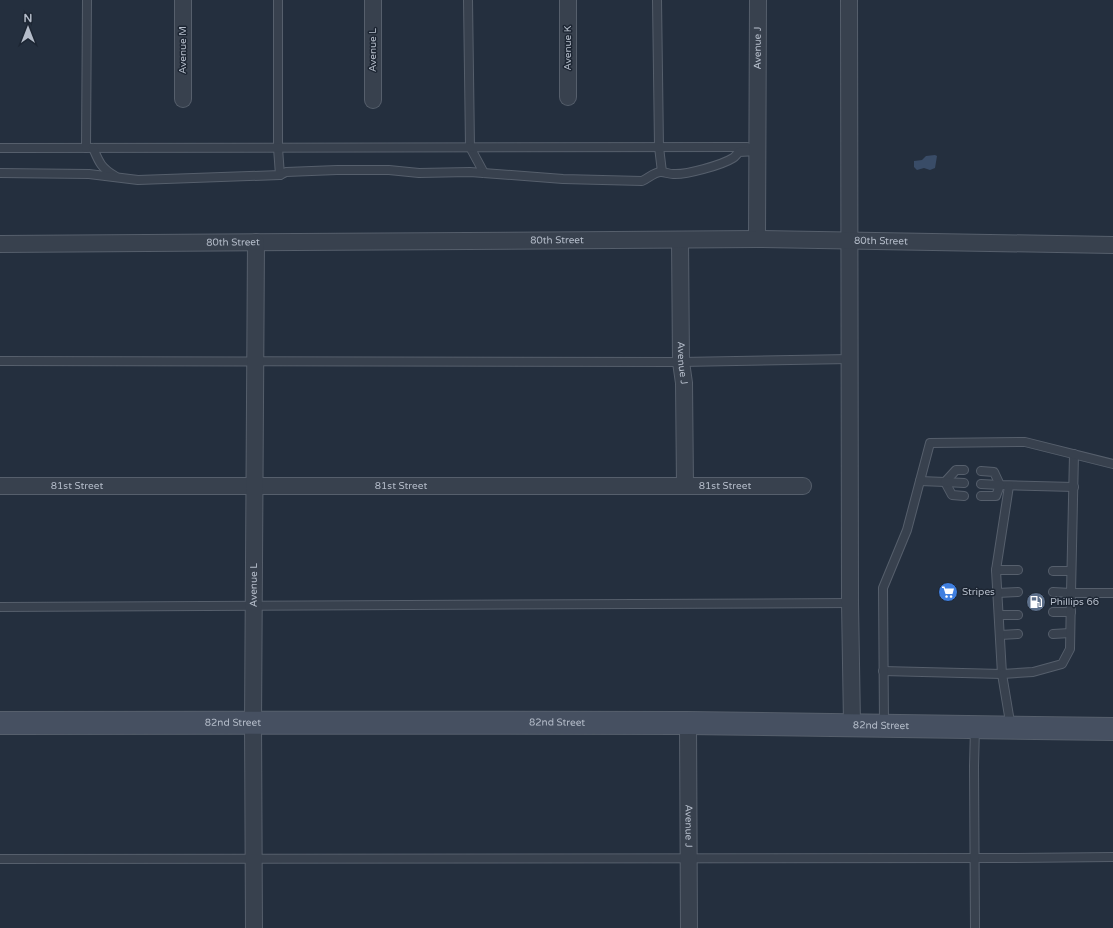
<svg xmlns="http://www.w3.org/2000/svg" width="1113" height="928" font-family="'Varela Round',sans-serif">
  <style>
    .water { fill: #394c67 }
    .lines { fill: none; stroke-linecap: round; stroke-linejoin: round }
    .service-casing { stroke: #565f6c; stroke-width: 10 }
    .minor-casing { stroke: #565f6c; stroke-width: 18 }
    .secondary-casing { stroke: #565f6c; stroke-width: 24 }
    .service { stroke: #38414e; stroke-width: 8 }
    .minor { stroke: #38414e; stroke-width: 16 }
    .secondary { stroke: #465061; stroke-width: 22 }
    .labels { text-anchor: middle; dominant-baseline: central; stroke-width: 3; stroke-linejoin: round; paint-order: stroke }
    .street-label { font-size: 10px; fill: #b4bcc9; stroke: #1d2633 }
    .poi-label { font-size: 10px; fill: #b4bcc9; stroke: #1d2633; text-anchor: start }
  </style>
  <rect width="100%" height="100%" fill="#242f3e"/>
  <!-- water -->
  <path class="water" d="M935 155 937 156 935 168 930 170 924 168 917 170 914 167V161L922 160 926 156Z"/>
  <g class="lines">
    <defs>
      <g id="service">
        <path d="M278 0V148L280 175"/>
        <path d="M468 0 470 147 484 173"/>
        <path d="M657 0 659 147 662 172"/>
        <path d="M0 148 747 147"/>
        <path d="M86 148 87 0"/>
        <path d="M93 148C99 162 101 168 115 176"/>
        <path d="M0 173 89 174 138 180 280 175 286 172 337 170H389L419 173 470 172 563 179 642 181C649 178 654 172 661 172 665 172 669 174 673 174 686 175 722 165 733 158 735 157 737 154 739 152L758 151"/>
        <path d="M0 361 681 362 850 359"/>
        <path d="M981 471 994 472 1000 485 1074 487"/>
        <path d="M920 481 945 482 956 470H964"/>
        <path d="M945 482 952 495 964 496"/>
        <path d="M945 482 964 483"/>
        <path d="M981 484 1000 485 996 496H981"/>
        <path d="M996 570H1018"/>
        <path d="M1053 571H1071"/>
        <path d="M1053 592 1071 593 1074 454"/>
        <path d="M997 593 1018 592"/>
        <path d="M0 607 850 603"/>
        <path d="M1053 612H1071"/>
        <path d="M999 615H1018"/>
        <path d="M1053 634 1070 633"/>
        <path d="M1000 635 1018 634"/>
        <path d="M883 671 1002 674 996 570 1009 486"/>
        <path d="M884 724 883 588 907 530 930 443 1025 442 1113 464"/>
        <path d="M1011 728 1002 674 1033 672 1062 664 1070 649 1071 593H1113"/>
        <path d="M0 859 1014 858 1113 857"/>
        <path d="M975 928 974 766 975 728"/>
      </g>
      <g id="minor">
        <path d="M373 0V100"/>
        <path d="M568 0V97"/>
        <path d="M849 0 850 603 852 724"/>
        <path d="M183 99V0"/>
        <path id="s1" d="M757 239 758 0"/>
        <path id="s2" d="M680 240 681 362 684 383 685 486"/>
        <path id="s3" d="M0 244 757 239 1113 245"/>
        <path id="s4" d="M0 486H803"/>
        <path id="s5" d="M688 723 689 928"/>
        <path id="s6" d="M254 928 253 723 256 242"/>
      </g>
      <g id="secondary">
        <path id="s7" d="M0 723C229 723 459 722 688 723 830 724 971 728 1113 729"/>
      </g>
    </defs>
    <!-- service casing -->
    <use href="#service" class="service-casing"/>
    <!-- minor casing -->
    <use href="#minor" class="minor-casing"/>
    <!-- secondary casing -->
    <use href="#secondary" class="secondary-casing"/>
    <!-- service -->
    <use href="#service" class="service"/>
    <!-- minor -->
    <use href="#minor" class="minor"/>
    <!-- secondary -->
    <use href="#secondary" class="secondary"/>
  </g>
  <!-- icons -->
  <defs>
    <symbol id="supermarket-disc" viewBox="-11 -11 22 22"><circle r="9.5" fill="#3f7fe0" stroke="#1d2633"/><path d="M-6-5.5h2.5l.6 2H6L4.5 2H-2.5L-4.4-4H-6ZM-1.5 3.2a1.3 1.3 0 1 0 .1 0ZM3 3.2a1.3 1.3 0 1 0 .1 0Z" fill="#fff"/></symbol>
    <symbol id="fuel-disc" viewBox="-11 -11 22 22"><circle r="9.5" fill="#5c6f8a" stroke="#1d2633"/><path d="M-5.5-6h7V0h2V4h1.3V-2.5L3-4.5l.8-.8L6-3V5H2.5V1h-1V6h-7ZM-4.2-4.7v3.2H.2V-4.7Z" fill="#fff"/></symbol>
  </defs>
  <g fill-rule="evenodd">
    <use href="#supermarket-disc" x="937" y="581" width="22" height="22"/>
    <use href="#fuel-disc" x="1025" y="591" width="22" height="22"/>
  </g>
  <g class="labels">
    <!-- street labels -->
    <g class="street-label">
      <text transform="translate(568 48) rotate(-90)">Avenue K</text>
      <text stroke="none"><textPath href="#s1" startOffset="191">Avenue J</textPath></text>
      <text transform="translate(183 50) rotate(-90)">Avenue M</text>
      <text transform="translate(373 50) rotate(-90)">Avenue L</text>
      <text stroke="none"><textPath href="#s3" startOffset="557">80th Street</textPath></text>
      <text stroke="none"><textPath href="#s3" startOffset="233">80th Street</textPath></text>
      <text stroke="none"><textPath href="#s3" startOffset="881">80th Street</textPath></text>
      <text stroke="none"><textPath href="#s2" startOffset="123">Avenue J</textPath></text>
      <text stroke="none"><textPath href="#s4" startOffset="77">81st Street</textPath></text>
      <text stroke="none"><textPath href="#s4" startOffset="401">81st Street</textPath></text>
      <text stroke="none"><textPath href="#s4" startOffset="725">81st Street</textPath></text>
      <text stroke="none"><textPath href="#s6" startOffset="343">Avenue L</textPath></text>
      <text stroke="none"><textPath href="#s7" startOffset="233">82nd Street</textPath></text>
      <text stroke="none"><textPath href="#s7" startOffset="557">82nd Street</textPath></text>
      <text stroke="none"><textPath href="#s7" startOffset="881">82nd Street</textPath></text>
      <text stroke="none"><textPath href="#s5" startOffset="103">Avenue J</textPath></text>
    </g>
    <!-- poi labels -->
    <g class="poi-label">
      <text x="962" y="592">Stripes</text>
      <text x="1050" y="602">Phillips 66</text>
    </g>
  </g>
  <!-- north arrow -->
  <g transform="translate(28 28)" stroke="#1d2633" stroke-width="3" paint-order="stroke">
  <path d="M0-3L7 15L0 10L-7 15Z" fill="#b4bcc9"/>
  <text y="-6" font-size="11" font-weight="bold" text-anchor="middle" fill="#b4bcc9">N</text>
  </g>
</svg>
